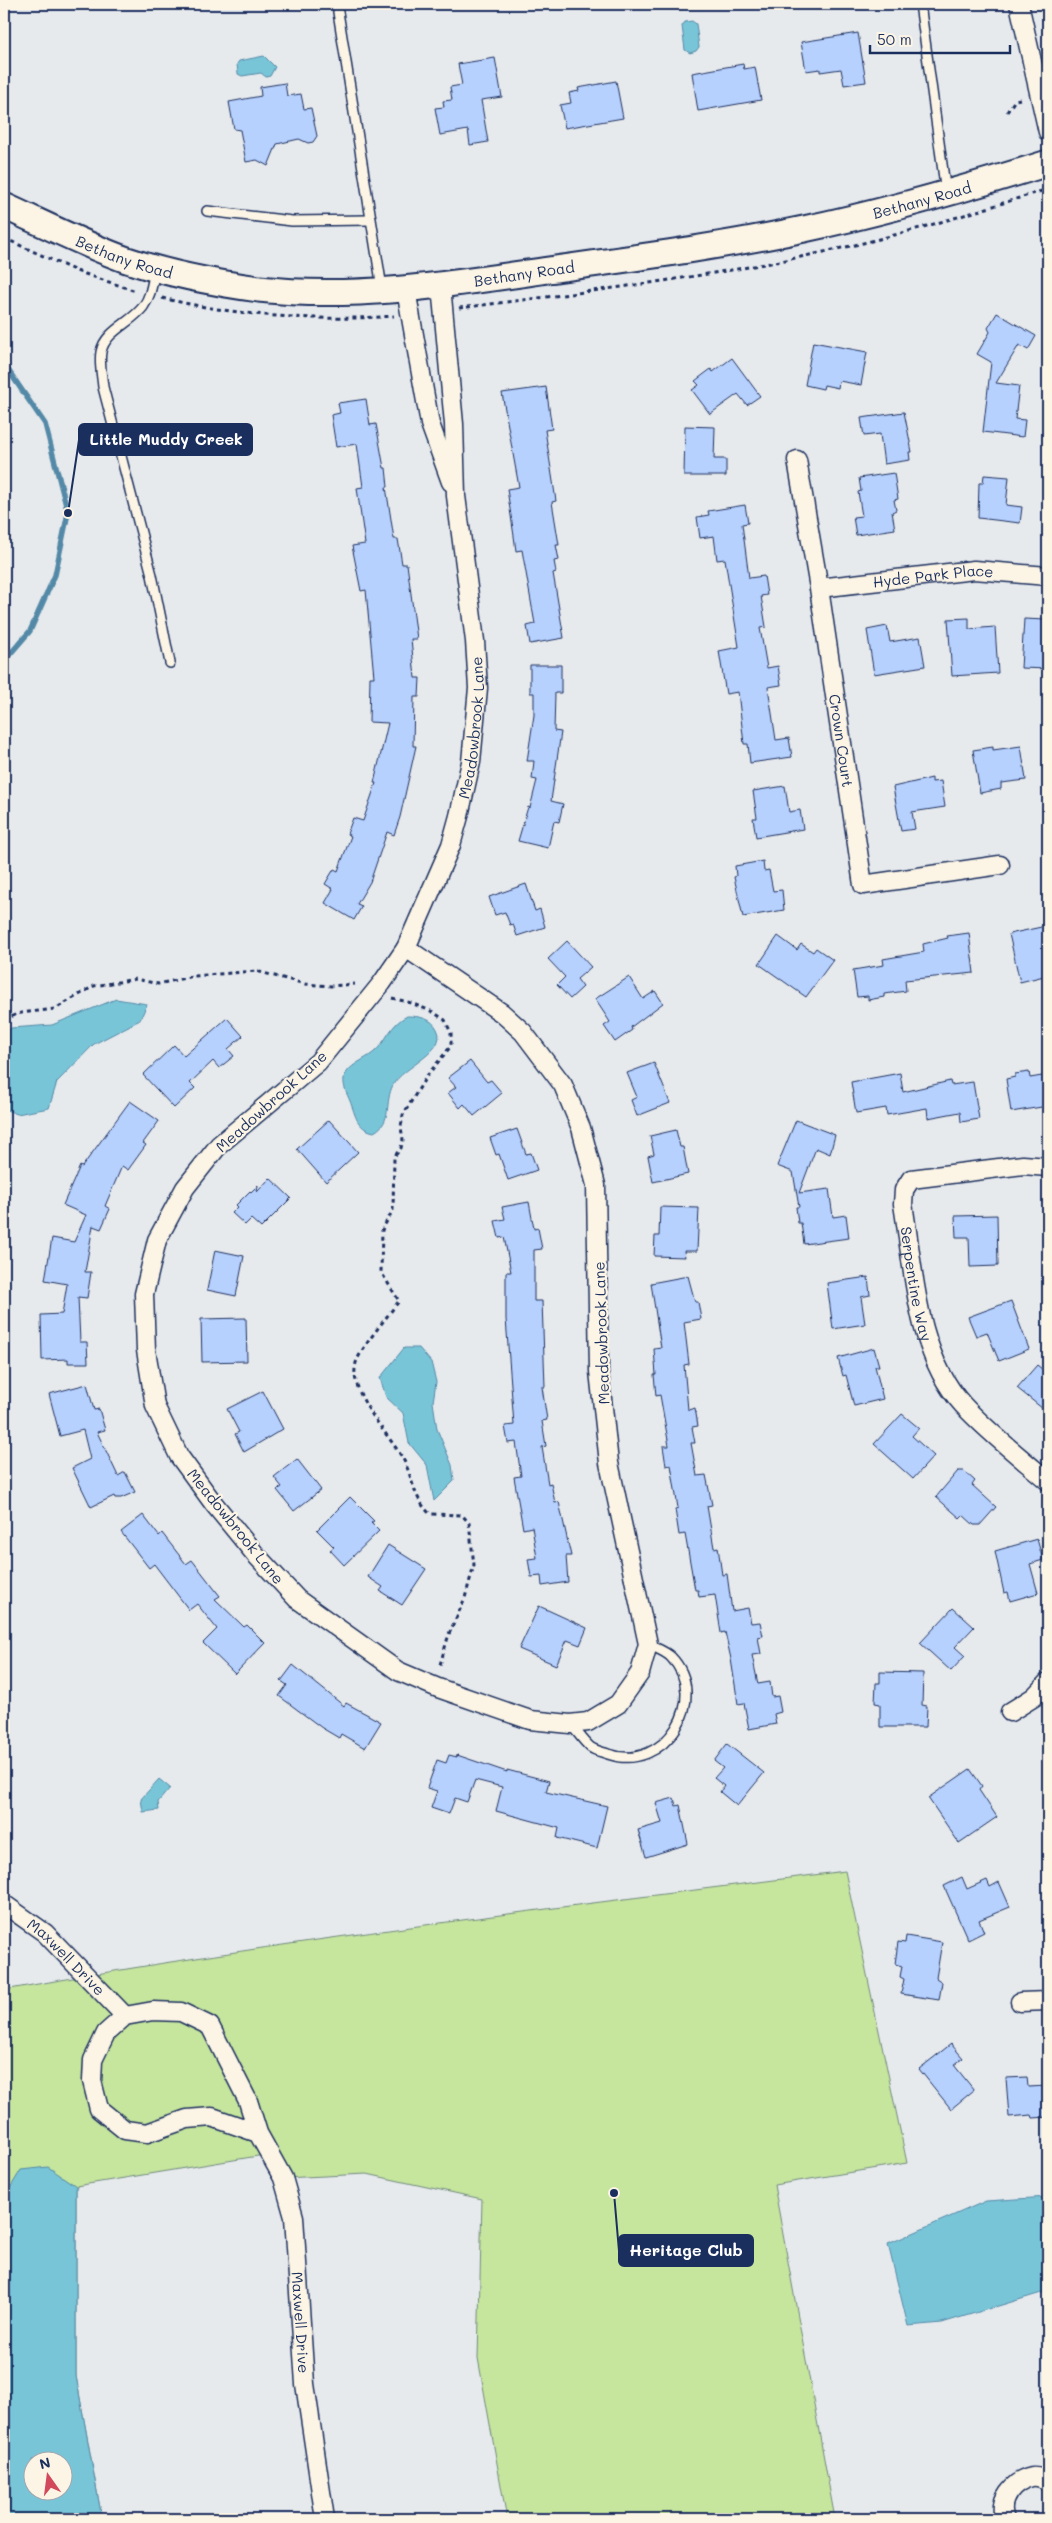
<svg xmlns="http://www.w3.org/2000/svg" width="1052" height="2523" font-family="Mali,sans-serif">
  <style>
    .green { fill: #c6e59d; stroke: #708a7e; fill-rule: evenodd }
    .water { fill: #79c5d8; stroke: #5389a7; fill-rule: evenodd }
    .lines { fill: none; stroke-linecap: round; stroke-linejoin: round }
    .stream { stroke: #5389a7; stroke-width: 5.5 }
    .building { fill: #b7d1ff; stroke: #1b2f5e }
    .service-casing { stroke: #1b2f5e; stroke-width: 12 }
    .minor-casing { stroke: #1b2f5e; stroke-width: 21 }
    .secondary-casing { stroke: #1b2f5e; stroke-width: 29 }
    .path { stroke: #1b2f5e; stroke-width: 3; stroke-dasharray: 4 4; stroke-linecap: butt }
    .service { stroke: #fcf5e5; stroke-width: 9 }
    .minor { stroke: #fcf5e5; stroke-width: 18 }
    .secondary { stroke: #fcf5e5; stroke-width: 25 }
    .labels { text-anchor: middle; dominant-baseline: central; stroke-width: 4.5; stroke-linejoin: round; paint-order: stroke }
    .street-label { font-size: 15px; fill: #1b2f5e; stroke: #fcf5e5 }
    .leader { fill: none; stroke: #1b2f5e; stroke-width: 2 }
    .callout-dot { fill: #1b2f5e; stroke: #fcf5e5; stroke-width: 2 }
    .callout { fill: #1b2f5e; stroke: #1b2f5e; stroke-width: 2 }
    .callout-label { font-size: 16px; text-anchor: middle; font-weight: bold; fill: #fff }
  </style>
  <rect width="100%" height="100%" fill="#e7eaed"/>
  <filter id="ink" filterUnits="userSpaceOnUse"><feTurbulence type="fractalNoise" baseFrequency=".02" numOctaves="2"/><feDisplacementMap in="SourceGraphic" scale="10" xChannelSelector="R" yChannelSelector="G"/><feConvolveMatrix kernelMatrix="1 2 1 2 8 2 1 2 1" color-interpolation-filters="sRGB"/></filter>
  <g filter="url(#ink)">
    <!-- green -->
    <path class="green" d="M845 1871 907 2163 774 2185 835 2519H507L478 2358 482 2199 367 2174 283 2178 270 2154 76 2186V2376L102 2519H4V1990C282 1940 564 1907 845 1871ZM32 2460H62V2490H32Z"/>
    <!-- water -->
    <g class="water">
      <path d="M692 21 696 24 699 47 696 51 690 53 685 50 682 26 685 22Z"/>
      <path d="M264 56 275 67 270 76 266 77 261 73 242 76 238 74 237 64 239 61Z"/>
      <path d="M116 999 147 1004 140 1020 94 1044 57 1082 49 1108 17 1114 4 1109V1035L11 1028 52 1025Z"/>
      <path d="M407 1016C418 1016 432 1018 437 1029 449 1051 402 1067 393 1085 384 1102 393 1122 374 1132 356 1128 356 1116 350 1101 347 1094 343 1087 344 1078 347 1066 364 1060 373 1053 387 1042 389 1025 407 1016Z"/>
      <path d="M404 1348H419L431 1362 436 1382 433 1402 437 1429 452 1465 454 1481 434 1501 427 1465 409 1443 403 1413 386 1397 380 1378Z"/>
      <path d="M159 1779 170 1788 158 1802 159 1810 143 1812 141 1799Z"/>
      <path d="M48 2167 76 2186V2376L102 2519H4V2198L21 2170ZM62 2460V2490H32V2460Z"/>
      <path d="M1048 2197V2291L942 2323 908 2326 888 2244 986 2201Z"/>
    </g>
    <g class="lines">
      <!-- stream -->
      <path class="stream" d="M4 364 45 424 68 513 55 575 30 631 4 661"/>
    </g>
    <!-- building -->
    <g class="building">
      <path d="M858 33 866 82 844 85 841 69 820 72V69L806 71 801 42Z"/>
      <path d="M495 58 502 97 481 100 488 142 470 145 468 130 440 135 435 108 444 107 443 101 452 100 450 87 462 85 458 64Z"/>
      <path d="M743 64 744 69 755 67 761 100 698 111 692 73Z"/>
      <path d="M616 81 623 118 565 128 560 105 571 103 569 93 579 91 578 88Z"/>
      <path d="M285 83 287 96 301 94 304 109 311 108 317 136 313 142 308 143 299 139 277 144 268 166 257 160 246 162 240 130 234 129 229 102 261 96 260 87Z"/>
      <path d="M997 313 1036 336 1028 350 1019 345 996 383 1019 386 1015 419 1025 420 1023 437 983 432 991 362 977 354 990 332 988 328Z"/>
      <path d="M813 342 867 352 861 385 839 381 838 388 824 385 823 389 805 385Z"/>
      <path d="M732 358 760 396 747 405 738 394 710 414 692 390 699 385 695 381 711 369 713 372Z"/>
      <path d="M546 387 552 429 545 430 556 501 552 502 559 545H556L559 560 554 561 556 572 553 573 564 638 530 644 527 626 535 624 522 550 516 551 514 536 507 489 519 487 502 393Z"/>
      <path d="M366 399 370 425 376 424 384 468H386L388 487H386L394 539H398L402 564H407L417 639H411L415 678H420L419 697H414L413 746H416L400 817 394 835 387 832 370 882 357 904 362 906 354 920 325 903 333 889 325 884 334 869 338 871 351 836 347 834 353 818 363 821 376 783H374L388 723 369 722 370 677H374L366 590 361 591 352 546 365 544 357 488 363 487 357 444 336 447 331 415 340 413 338 403Z"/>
      <path d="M904 412 912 452H909L910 460 884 464 880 434 864 436 861 418Z"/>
      <path d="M685 426 715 427 714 459H726V476H684Z"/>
      <path d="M894 473 898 499 894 500 896 510 892 512 895 529 856 535 853 517 862 516 858 492 861 491 859 478Z"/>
      <path d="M984 475 1009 477 1006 505 1022 507 1020 523 978 518 979 483H983Z"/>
      <path d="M745 505 748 523 742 524 749 578 764 576 767 595 761 596 766 627 760 628 767 668 778 666 781 685 768 687 776 740 789 738 792 757 750 763 748 744H744L738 692 726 694 719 651 739 647 725 559 717 560 714 536 700 538 697 517 709 515 708 511Z"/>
      <path d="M969 618V629L995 627 998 673 952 676 948 619Z"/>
      <path d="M1024 619 1046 620 1045 632H1048V669L1021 668Z"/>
      <path d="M887 626 890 642 920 637 925 666 874 674 867 630Z"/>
      <path d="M530 665H561V693H555L554 731 561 732 551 801 563 804 559 822 554 821 548 848 518 841 528 807 530 808 537 780 532 779 534 761H527L534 715V693H530Z"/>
      <path d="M1021 746 1026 780 1001 783V789L980 793 973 750 993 747V750Z"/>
      <path d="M932 778V782L941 781 945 807 912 812 915 829 901 831 893 787Z"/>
      <path d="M785 786 789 812 800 810 803 829 756 837 753 818H757L753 791Z"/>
      <path d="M763 861 764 871 769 870 773 891 782 890 784 910 743 917 734 877 736 876 735 866Z"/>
      <path d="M526 884 535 911 540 909 545 927 517 936 513 924 510 925 505 912 495 915 489 897Z"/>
      <path d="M1046 926 1048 936V975L1020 982 1009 934Z"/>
      <path d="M969 933 974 973 905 980 906 991 884 994V997L868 1000V996L857 997 853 970 884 965 883 959 924 952 923 944 948 938 947 936Z"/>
      <path d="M778 936 797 950 801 944 813 952 816 948 833 960 806 997 759 964Z"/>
      <path d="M567 941 591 967 577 979 583 987 570 999 557 985 565 977 548 959Z"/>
      <path d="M629 977 643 999 655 991 663 1003 631 1027 632 1030 615 1042 604 1026 610 1022 595 999Z"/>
      <path d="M227 1018 243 1036 228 1049 234 1056 219 1068 213 1061 190 1083 195 1088 174 1108 143 1075 174 1045 184 1056Z"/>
      <path d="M470 1061 487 1082 491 1080 502 1093 474 1116 464 1104 460 1108 448 1093 456 1087 448 1078Z"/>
      <path d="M654 1063 670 1103 637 1116 631 1100 637 1097 627 1073Z"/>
      <path d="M1029 1072 1030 1078 1048 1075V1106L1011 1112 1006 1079 1015 1077V1074Z"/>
      <path d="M900 1073 903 1092 950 1081 951 1085 973 1082 979 1119 961 1122 960 1112 928 1118 927 1108 887 1115 886 1108 856 1113 851 1082Z"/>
      <path d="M130 1101 159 1121 143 1143 146 1145 128 1170 122 1166 105 1206 110 1209 101 1229 93 1226 85 1272H91L87 1298 78 1297 80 1342H87L88 1363H68V1359L42 1360 41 1315 62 1314 67 1284 45 1280 52 1238 74 1242 86 1215 63 1205 80 1166 82 1167Z"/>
      <path d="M329 1120 358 1152 326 1182 297 1149Z"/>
      <path d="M796 1120 835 1135 830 1154 816 1148 799 1193 829 1189 833 1217 846 1215 849 1238 804 1244 801 1223H798L796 1207H799L793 1172 777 1166Z"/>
      <path d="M517 1129 526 1154 531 1153 537 1170 508 1180 499 1154 496 1155 490 1138Z"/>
      <path d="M676 1130 680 1147H683L688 1174 653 1182 648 1156 654 1154 650 1136Z"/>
      <path d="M270 1178 291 1198 261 1228 251 1219 245 1225 232 1213 238 1207 236 1205 250 1191 251 1192 258 1185 257 1192Z"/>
      <path d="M529 1202 534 1229 538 1228 542 1249 534 1250V1301H542L545 1387H542L547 1420 542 1421 546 1446 542 1447 548 1484 551 1483 555 1503 559 1502 571 1556H566L568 1582 542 1586 541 1576 531 1577 528 1559 537 1558 532 1527 523 1529 514 1477 521 1476 516 1442 508 1443 505 1426 514 1425 506 1319V1272H511L504 1237 499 1238 495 1221 505 1219 502 1207Z"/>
      <path d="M660 1207 699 1208 697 1251H684L685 1257 654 1256 655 1236H659Z"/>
      <path d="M997 1215 998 1266 970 1267 969 1237H956L955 1216Z"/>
      <path d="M215 1250 244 1256 236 1296 207 1290Z"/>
      <path d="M688 1276 695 1302H698L701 1319 684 1322 689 1364 684 1365 688 1410 695 1408 698 1426 692 1427 695 1443H691L697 1476 706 1475 712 1505 707 1506 714 1548 718 1547 722 1575 727 1574 732 1611 748 1608 751 1623 760 1622 763 1636 758 1637 761 1654 752 1655 758 1684 770 1682 772 1697 778 1696 781 1712 774 1714 776 1724 749 1729 744 1703 738 1704 731 1659 725 1632 721 1633 715 1595 699 1597 698 1590H695L685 1534 679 1535 675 1509 678 1508 671 1465 666 1466 663 1446H669L660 1395 656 1396 655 1385 654 1375H656L654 1349 661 1348 651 1283Z"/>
      <path d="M868 1277 870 1295 861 1297 865 1324 833 1329 827 1283Z"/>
      <path d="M1011 1301 1029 1349 999 1361 987 1332 976 1336 968 1317Z"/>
      <path d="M246 1318 247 1361 202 1362 201 1319Z"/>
      <path d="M874 1348 879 1366H875L883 1399 854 1406 846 1375 843 1376 838 1358Z"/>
      <path d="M1037 1365 1048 1374V1413L1017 1388Z"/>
      <path d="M87 1384 94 1410 99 1409 105 1430 97 1432 118 1476 125 1472 135 1492 121 1498H115L114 1496 91 1507 72 1468 90 1459 83 1430 60 1436 49 1394Z"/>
      <path d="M263 1391 283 1429 244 1452 235 1434 239 1432 227 1409Z"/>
      <path d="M902 1414 919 1428 912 1436 934 1456 913 1479 874 1444Z"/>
      <path d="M297 1459 321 1490 294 1511 277 1490 282 1487 274 1477Z"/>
      <path d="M958 1471H964L975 1481 972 1485 996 1507 980 1525H974L963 1515 960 1518 936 1497Z"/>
      <path d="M350 1497 374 1521 371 1523 379 1531 344 1565 330 1550 334 1547 317 1530Z"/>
      <path d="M143 1515 159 1536 162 1533 186 1564 192 1560 220 1596 215 1599 244 1627 247 1625 265 1643 235 1674 203 1643 217 1629 197 1604 189 1610 154 1564 149 1568 121 1532Z"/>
      <path d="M1037 1539 1043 1560 1030 1564 1038 1593 1010 1601 1008 1592 1004 1593 995 1551Z"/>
      <path d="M388 1545 426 1569 402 1605 380 1591 383 1587 368 1577Z"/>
      <path d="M539 1606 587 1628 580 1645 567 1640 556 1665 519 1649Z"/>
      <path d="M953 1608 974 1627 955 1647 965 1656 951 1671 920 1643Z"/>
      <path d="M293 1665 344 1706 346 1703 381 1722 365 1748 341 1734 339 1738 322 1728 279 1696 287 1685 281 1681Z"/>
      <path d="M880 1672 923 1673 922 1705 927 1706 926 1727H880V1704L875 1703 876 1683H880Z"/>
      <path d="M727 1744 764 1773 737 1806 720 1792 724 1786 714 1778 723 1768 714 1761Z"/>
      <path d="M449 1755 457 1757V1755L507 1772V1770L549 1781 546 1792 607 1806 597 1848 557 1838 559 1828 496 1811 502 1787 475 1780 467 1802 455 1798 449 1814 431 1808 437 1791 427 1788 437 1760 446 1763Z"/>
      <path d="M970 1769 982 1786 979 1790 997 1817 959 1843 928 1798Z"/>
      <path d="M674 1798 676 1806 680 1805 688 1844 646 1857 638 1830 662 1823 656 1803Z"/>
      <path d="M962 1877 967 1889 987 1880 990 1887 999 1882 1010 1907 979 1920 984 1932 968 1940 944 1886Z"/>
      <path d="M906 1936 942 1942 936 1978 942 1982 939 2000 901 1994 904 1979 900 1977 902 1966 895 1964 898 1942 905 1943Z"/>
      <path d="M951 2044 963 2058 954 2065 974 2090 951 2109 919 2069Z"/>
      <path d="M1027 2077 1028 2087 1048 2086V2117L1033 2118 1032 2115 1009 2117 1006 2078Z"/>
    </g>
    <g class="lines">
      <defs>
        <g id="service">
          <path d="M920 4 946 193"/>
          <path d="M338 12 382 288"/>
          <path d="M207 211 292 221 370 220"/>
          <path d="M155 270C152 284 151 296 143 307 131 323 105 331 101 352 99 363 102 376 103 387L152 575 170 663"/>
          <path d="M570 1724C577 1731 583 1741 590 1747 595 1751 603 1752 608 1754 665 1774 711 1698 671 1657 665 1651 655 1648 648 1644"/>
        </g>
        <g id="minor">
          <path d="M1019 4 1048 132"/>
          <path d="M406 290 430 424 451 482"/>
          <path id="s1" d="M797 460 819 588 863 885 1000 865"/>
          <path id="s2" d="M819 588 974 570 1048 576"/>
          <path d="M406 948 502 1013 523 1032 563 1085 581 1128 596 1185 599 1371 609 1463 648 1644 640 1673 618 1704 588 1722 570 1724 530 1720 438 1688 398 1671 297 1599 255 1554 214 1504 179 1456 155 1406 146 1350 144 1294 157 1240 185 1188 219 1145 318 1062 382 983Z"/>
          <path id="s3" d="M406 948 451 845 459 816 471 762 478 688 475 641 456 496 454 424 441 286"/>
          <path id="s4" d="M1048 1167 1023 1165 911 1179 904 1190 903 1204C914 1270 916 1354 963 1405 989 1433 1020 1457 1048 1481"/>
          <path d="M1010 1712 1034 1697 1048 1682"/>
          <path id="s5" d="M4 1904 45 1933 125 2016"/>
          <path d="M1020 2002 1048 2001"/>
          <path id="s6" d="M258 2133 212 2117 187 2119 147 2133 125 2130 99 2109 92 2081 93 2060 106 2033 125 2016 153 2011 181 2012 210 2026 248 2101 258 2133 283 2178 294 2217 305 2384 325 2519"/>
          <path d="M1005 2519C997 2500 1013 2481 1032 2477 1037 2476 1043 2479 1048 2480"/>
        </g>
        <g id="secondary">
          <path id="s7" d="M4 206C44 224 85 245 127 260 169 274 215 283 259 289 356 300 452 284 548 270 634 258 719 247 804 229 886 212 968 188 1048 163"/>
        </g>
      </defs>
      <!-- service casing -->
      <use href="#service" class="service-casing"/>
      <!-- minor casing -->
      <use href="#minor" class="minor-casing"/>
      <!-- secondary casing -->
      <use href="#secondary" class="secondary-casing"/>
      <!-- path -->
      <g class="path">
        <path d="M1007 112 1015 100 1020 99"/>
        <path d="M4 238 76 271 136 291"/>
        <path d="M162 298C237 316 316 322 394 316"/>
        <path d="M459 308C594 291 731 275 863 243 925 228 987 208 1048 189"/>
        <path d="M392 998 411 1003 433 1012 445 1020 451 1033V1046L426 1077 403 1115 401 1127 403 1140 401 1148 394 1157 393 1210 382 1230 381 1272 399 1301C387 1317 365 1343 357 1360 345 1390 387 1432 402 1457 414 1478 411 1495 430 1514L462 1515 469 1523 474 1565 465 1598 449 1634 439 1668"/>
        <path d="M4 1019 21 1013 55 1009 94 986 136 979 158 984 194 976 256 971 305 984 331 986 355 984"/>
      </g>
      <!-- service -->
      <use href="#service" class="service"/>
      <!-- minor -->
      <use href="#minor" class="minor"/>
      <!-- secondary -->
      <use href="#secondary" class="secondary"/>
    </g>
  </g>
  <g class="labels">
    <!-- street labels -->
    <g class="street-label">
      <text stroke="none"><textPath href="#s7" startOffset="941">Bethany Road</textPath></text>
      <text stroke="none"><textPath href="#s7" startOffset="131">Bethany Road</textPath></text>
      <text stroke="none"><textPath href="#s7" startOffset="536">Bethany Road</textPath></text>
      <text stroke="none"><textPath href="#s2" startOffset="115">Hyde Park Place</textPath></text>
      <text stroke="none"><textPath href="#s3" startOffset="232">Meadowbrook Lane</textPath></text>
      <text stroke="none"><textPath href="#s1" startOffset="284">Crown Court</textPath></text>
      <text transform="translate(271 1101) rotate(-42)">Meadowbrook Lane</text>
      <text stroke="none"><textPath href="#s4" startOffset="246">Serpentine Way</textPath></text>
      <text transform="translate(601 1333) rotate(-92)">Meadowbrook Lane</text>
      <text transform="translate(236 1526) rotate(51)">Meadowbrook Lane</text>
      <text stroke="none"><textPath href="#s5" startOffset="82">Maxwell Drive</textPath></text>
      <text stroke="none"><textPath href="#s6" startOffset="681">Maxwell Drive</textPath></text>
    </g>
  </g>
  <!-- callouts -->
  <path class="leader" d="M68 513L79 440M614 2193L619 2251"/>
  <g class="callout-dot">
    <circle cx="68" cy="513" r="5"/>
    <circle cx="614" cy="2193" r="5"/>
  </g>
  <g class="callout">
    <rect x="79" y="424" width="173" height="31" rx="5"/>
    <rect x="619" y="2235" width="134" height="31" rx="5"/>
  </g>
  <g class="callout-label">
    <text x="166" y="445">Little Muddy Creek</text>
    <text x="686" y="2256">Heritage Club</text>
  </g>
  <!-- margin -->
  <rect width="1052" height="2523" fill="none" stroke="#fcf5e5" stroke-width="20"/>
  <rect x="10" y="10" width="1032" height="2503" fill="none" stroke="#1b2f5e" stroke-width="2" filter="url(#ink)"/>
  <!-- north arrow -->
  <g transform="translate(48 2476) rotate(346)"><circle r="24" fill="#fcf5e5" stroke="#a2a6af"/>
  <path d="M0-4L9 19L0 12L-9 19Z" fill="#d1495b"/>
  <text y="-8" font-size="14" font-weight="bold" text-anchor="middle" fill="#1b2f5e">N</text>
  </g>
  <!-- scale -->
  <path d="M870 45v8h140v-8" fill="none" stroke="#1b2f5e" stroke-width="2.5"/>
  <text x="877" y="45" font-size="15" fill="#1b2f5e" stroke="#fcf5e5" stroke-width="4" paint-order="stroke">50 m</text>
</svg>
